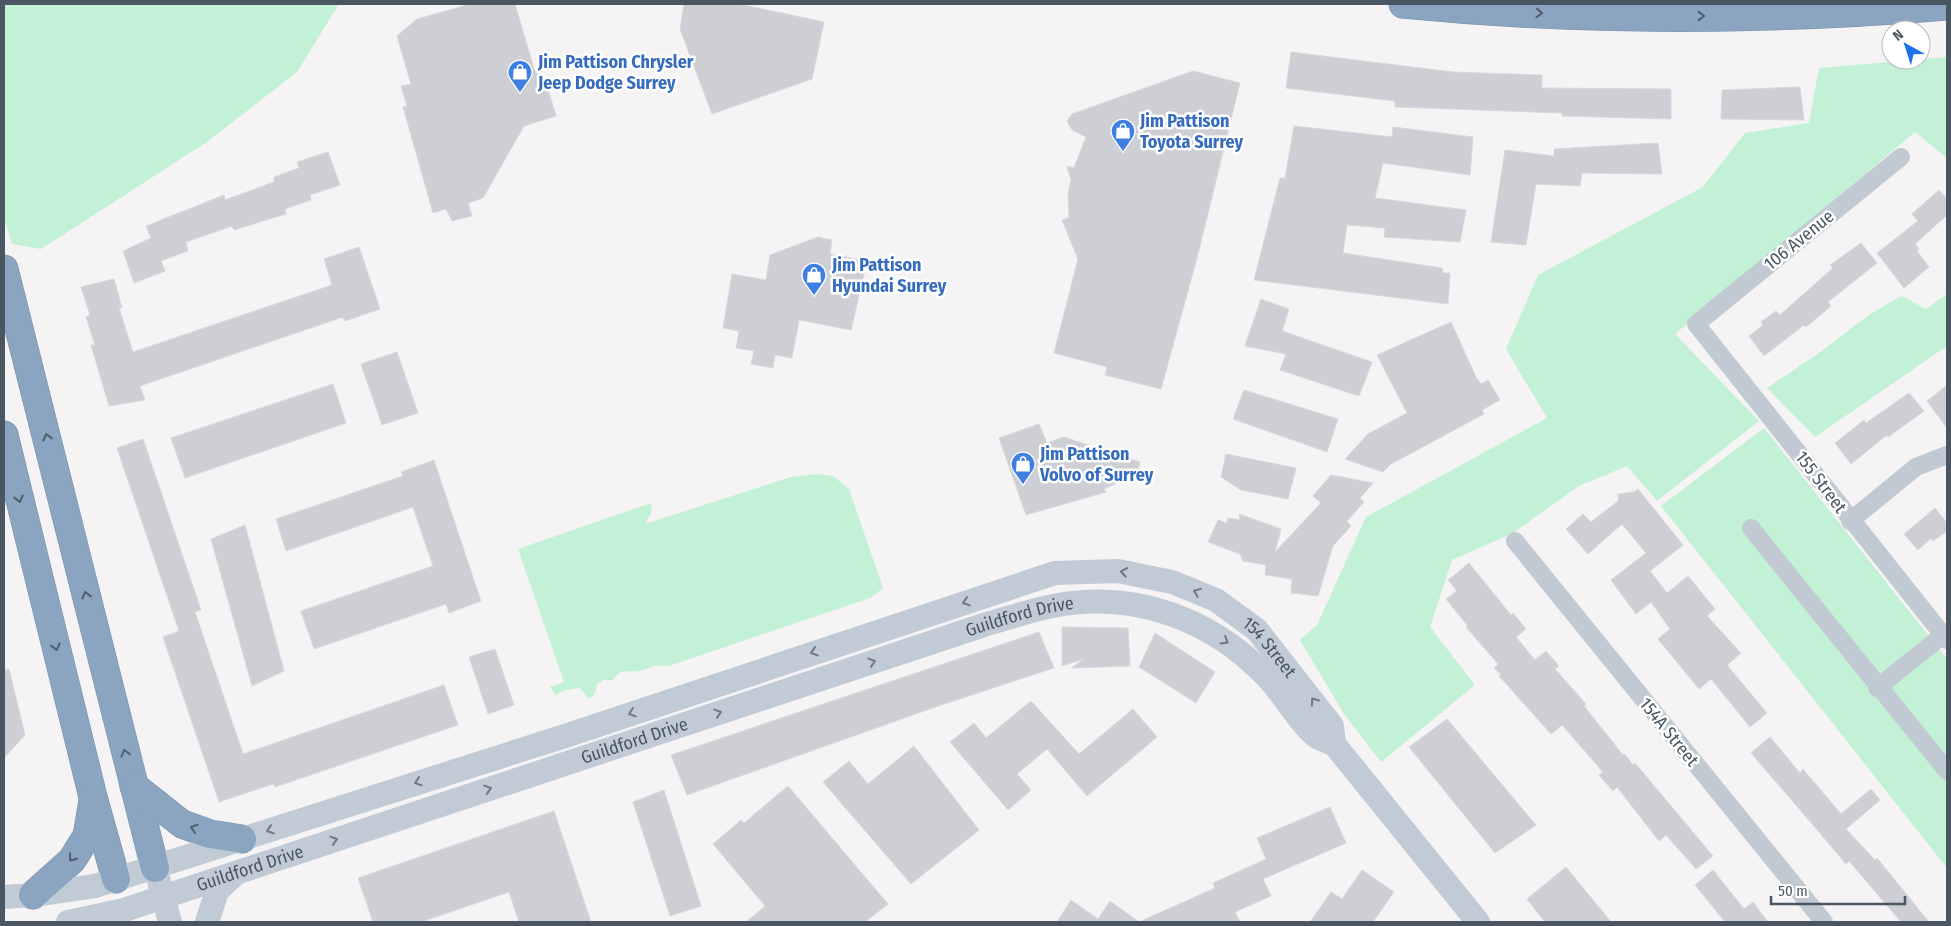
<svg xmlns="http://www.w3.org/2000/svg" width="1951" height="926" font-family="'Fira Sans Condensed',sans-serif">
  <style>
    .green { fill: #c3f1d5 }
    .building { fill: #cdcfd5; stroke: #d7d9de }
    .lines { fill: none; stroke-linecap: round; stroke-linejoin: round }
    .motorway-casing { stroke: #7690ad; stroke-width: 29 }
    .minor { stroke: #c1cad2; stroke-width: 18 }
    .secondary { stroke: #c1cbd6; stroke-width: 24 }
    .motorway { stroke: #8ba5c1; stroke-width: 28 }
    .oneway { stroke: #505e6b }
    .oneway2 { stroke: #6e7984 }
    .labels { text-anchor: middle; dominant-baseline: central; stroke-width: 5; stroke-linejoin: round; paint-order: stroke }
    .shop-label { font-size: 18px; font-weight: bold; fill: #366cbe; stroke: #fff; text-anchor: start }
    .street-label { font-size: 18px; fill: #4a5661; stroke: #fff }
  </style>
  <rect width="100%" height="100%" fill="#f5f3f3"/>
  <!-- green -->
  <g class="green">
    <path d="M4 4H339L297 72 207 142 41 249 12 244 4 218Z"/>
    <path d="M1947 57V158L1915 132 1675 334 1759 421 1657 501 1627 466 1579 486 1513 533 1452 560 1430 627 1475 685 1381 762 1344 714 1300 640 1317 625 1366 517 1547 418 1506 349 1538 275 1703 187 1745 133 1809 123 1819 68Z"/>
    <path d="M1947 294V346L1815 437 1767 388 1819 353 1870 314 1902 296 1926 309Z"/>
    <path d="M1764 428 1947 659V868L1661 506Z"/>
    <path d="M817 474 833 476 849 489 883 588 870 598 669 666C651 665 656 666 642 670 629 674 621 666 613 680H604L597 684C596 690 596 697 588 698L580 688 566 690 555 695 550 687 564 682 518 549 651 503 652 511 645 524 791 477Z"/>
  </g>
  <!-- building -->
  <g class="building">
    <path d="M471 4H515L534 69 547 86 556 116 524 126 483 198 468 203 472 216 452 221 446 209 433 213 403 107 407 106 401 86 411 84 397 36 417 19Z"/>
    <path d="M684 4H739L824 22 812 79 712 114 680 29Z"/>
    <path d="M1291 52 1453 72 1542 75V88L1671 89V119L1562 116V113L1395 107V101L1286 88Z"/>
    <path d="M1193 71 1240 83 1197 258 1161 389 1105 375 1107 367 1054 353 1078 259 1062 220 1069 218 1068 194 1071 180 1067 166 1074 168 1086 137 1072 130 1067 121 1072 114Z"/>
    <path d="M1800 87 1804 120 1721 119 1722 90Z"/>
    <path d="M1294 126 1392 137 1393 127 1473 137 1470 175 1383 163 1375 198 1466 210 1460 242 1384 237 1385 228 1347 225 1343 253 1442 268 1443 273H1450L1448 304 1254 280 1280 178H1285Z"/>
    <path d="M1658 143 1662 174 1582 173 1580 186 1536 184 1526 245 1491 242 1505 150 1554 156V149Z"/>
    <path d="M328 152 340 185 310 195 311 200 285 209 286 214 234 230 232 226 186 242 188 251 161 261 165 271 134 283 123 251 151 238 146 226 224 195 225 200 274 182V177L299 168 297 162Z"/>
    <path d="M1939 190 1947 199V215L1915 244 1919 249 1917 251 1929 267 1904 288 1877 253 1918 221 1912 214Z"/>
    <path d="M818 237 832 240 830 254 867 261 851 330 799 320 792 358 775 355 773 368 751 364 754 351 736 348 739 331 723 328 732 274 766 280 770 255Z"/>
    <path d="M1861 243 1877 263 1828 302 1831 306 1806 327 1804 325 1764 356 1749 336 1763 325 1761 322 1776 311 1780 315 1833 268 1830 265Z"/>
    <path d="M359 247 380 309 345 321 343 317 140 386 145 400 109 406 91 345H95L86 317 90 315 81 287 114 279 122 308H119L133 352 332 285 324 259Z"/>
    <path d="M1261 299 1289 309 1282 331 1372 362 1359 396 1280 370 1286 354 1245 346Z"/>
    <path d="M1451 322 1476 377 1481 384 1488 380 1500 400 1482 410 1484 414 1391 464 1383 472 1345 459 1368 434 1407 413 1377 355Z"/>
    <path d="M397 352 418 413 382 425 361 364Z"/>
    <path d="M333 384 346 423 185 478 171 438Z"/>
    <path d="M1947 385V428L1927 401Z"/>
    <path d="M1244 390 1338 419 1327 452 1233 419Z"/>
    <path d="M1909 393 1924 411 1888 437 1887 435 1851 464 1835 443 1864 420 1866 423Z"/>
    <path d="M1039 424 1047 443 1064 437 1140 462 1136 478 1129 477 1104 489 1106 492 1026 515 999 438Z"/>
    <path d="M143 439 201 610 195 612 243 754 444 685 458 725 275 787 273 784 219 802 163 637 179 631 117 448Z"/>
    <path d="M1226 454 1296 468 1288 499 1241 490 1221 477Z"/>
    <path d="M434 460 481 601 449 613 446 604 314 649 301 611 433 566 413 507 286 551 276 519 403 476 401 472Z"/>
    <path d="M1331 475 1373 483 1360 498 1364 502 1347 521 1351 526 1333 546 1318 596 1291 593 1292 579 1265 575 1266 565 1243 561 1240 554 1208 542 1218 520 1227 523 1228 518 1240 520 1239 514 1281 529 1275 552 1321 503 1313 496Z"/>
    <path d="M1638 489 1683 545 1650 571 1667 593 1688 576 1715 609 1707 616 1741 653 1727 665 1767 713 1750 727 1711 679 1699 689 1658 639 1670 629 1651 602 1636 614 1611 580 1646 553 1622 524 1588 554 1566 529 1583 514 1591 522 1618 501V494L1634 492Z"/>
    <path d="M1935 508 1947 523V531L1933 541 1931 538 1918 550 1904 534Z"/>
    <path d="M245 525 284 671 252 686 211 539Z"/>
    <path d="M1469 563 1511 615 1513 613 1526 629 1516 637 1535 660 1546 651 1559 666 1555 669 1586 704 1584 706 1623 755 1625 754 1633 765 1635 763 1713 856 1696 869 1666 835 1659 841 1617 787 1613 791 1599 775 1603 772 1562 725 1551 734 1499 676 1501 674 1494 668 1498 664 1466 627 1468 626 1446 599 1457 591 1448 580Z"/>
    <path d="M1062 627 1128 628 1130 666 1072 668 1083 659 1062 666Z"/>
    <path d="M1039 632 1054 668 941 705 687 795 671 755Z"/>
    <path d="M1155 633 1215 672 1196 703 1139 667Z"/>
    <path d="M495 649 514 705 488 714 469 657Z"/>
    <path d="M9 669 25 735 4 758V670Z"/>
    <path d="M1031 701 1079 754 1133 709 1157 737 1087 796 1047 749 1017 774 1031 790 1008 810 950 742 974 723 986 738Z"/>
    <path d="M1447 719 1536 825 1495 853 1409 747Z"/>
    <path d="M1770 737 1800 773 1803 769 1841 814 1871 789 1880 800 1846 829 1875 860 1877 858 1929 922H1901L1849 861 1846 864 1813 825 1751 753Z"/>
    <path d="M914 746 979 830 911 884 823 782 849 761 868 784Z"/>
    <path d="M788 786 888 904 865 922H746L765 906 713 844 741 820 744 823Z"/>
    <path d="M664 790 701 906 670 916 633 802Z"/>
    <path d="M1330 807 1346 843 1263 879 1271 896 1235 912 1240 922H1057L1071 900 1098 919 1110 901 1139 922 1215 888 1213 883 1266 859 1257 838Z"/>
    <path d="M554 811 591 922H519L509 892 421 922H373L358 878Z"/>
    <path d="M1566 867 1611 922H1545L1527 899Z"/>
    <path d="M1362 870 1394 892 1373 922H1310L1331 892 1342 899Z"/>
    <path d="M1713 870 1744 909 1753 902 1768 922H1725L1695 885Z"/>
  </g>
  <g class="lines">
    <defs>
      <g id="motorway">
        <path d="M1403 4C1583 22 1767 21 1947 6"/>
        <path d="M4 269 155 868"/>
        <path d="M4 435 93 797 116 879"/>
        <path d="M134 786 182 824 210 834 242 839"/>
        <path d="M33 895 72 860 87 836 93 801"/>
      </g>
    </defs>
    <!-- motorway casing -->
    <use href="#motorway" class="motorway-casing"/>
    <!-- minor -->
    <g class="minor">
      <path d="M1901 157 1696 324C1780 429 1863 535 1947 640"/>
      <path d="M1850 521 1916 467 1947 455"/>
      <path d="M1751 528 1947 771"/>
      <path d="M1515 541 1824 922"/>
      <path d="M1877 688 1943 635"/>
    </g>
    <!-- secondary -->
    <g class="secondary">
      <path d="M159 881 170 922"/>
      <path id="s1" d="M4 897 33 895 95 886 565 736 1055 573 1118 571 1172 582 1216 600 1257 630 1332 726 1334 744 1478 922"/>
      <path id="s2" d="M68 922 124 910 987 624C1009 618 1031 610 1053 606 1135 590 1212 619 1268 678 1283 694 1301 725 1317 737 1321 740 1329 742 1334 744"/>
      <path d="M207 922 217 891 235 874"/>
    </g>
    <!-- motorway -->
    <use href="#motorway" class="motorway"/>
  </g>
  <!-- one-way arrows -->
  <defs><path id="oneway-chevron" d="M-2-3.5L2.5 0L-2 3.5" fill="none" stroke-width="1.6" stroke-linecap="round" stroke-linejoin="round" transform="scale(1.25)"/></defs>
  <g class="oneway">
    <use href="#oneway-chevron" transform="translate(1539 13) rotate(2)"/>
    <use href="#oneway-chevron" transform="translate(1701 16)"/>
    <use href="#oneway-chevron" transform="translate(47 437) rotate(-104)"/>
    <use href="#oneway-chevron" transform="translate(19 499) rotate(76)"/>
    <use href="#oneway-chevron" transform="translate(86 595) rotate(-104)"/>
    <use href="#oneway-chevron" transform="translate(56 647) rotate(76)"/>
    <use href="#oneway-chevron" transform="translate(125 753) rotate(-105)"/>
    <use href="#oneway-chevron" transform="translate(194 828) rotate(-161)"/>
    <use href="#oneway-chevron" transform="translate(72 858) rotate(128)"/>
  </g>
  <g class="oneway2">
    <use href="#oneway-chevron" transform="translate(1124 572) rotate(-170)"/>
    <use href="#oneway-chevron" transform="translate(1197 592) rotate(-158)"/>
    <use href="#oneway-chevron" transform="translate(966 602) rotate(162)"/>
    <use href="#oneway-chevron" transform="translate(1225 641) rotate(31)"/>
    <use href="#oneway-chevron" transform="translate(814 652) rotate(162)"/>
    <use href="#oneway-chevron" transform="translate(872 662) rotate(-18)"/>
    <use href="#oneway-chevron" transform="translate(1314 701) rotate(-126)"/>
    <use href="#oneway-chevron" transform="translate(632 713) rotate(161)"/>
    <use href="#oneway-chevron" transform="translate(718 713) rotate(-18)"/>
    <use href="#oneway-chevron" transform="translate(418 782) rotate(162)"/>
    <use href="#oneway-chevron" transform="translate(488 789) rotate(-18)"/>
    <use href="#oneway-chevron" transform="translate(270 830) rotate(162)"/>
    <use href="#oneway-chevron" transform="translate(334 840) rotate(-18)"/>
  </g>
  <!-- icons -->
  <defs>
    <symbol id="shop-pin" viewBox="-11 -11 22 30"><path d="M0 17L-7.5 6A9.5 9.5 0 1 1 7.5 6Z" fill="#3f7fe0" stroke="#fff"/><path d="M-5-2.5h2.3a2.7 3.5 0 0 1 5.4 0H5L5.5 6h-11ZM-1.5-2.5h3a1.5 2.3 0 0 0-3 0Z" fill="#fff"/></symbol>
  </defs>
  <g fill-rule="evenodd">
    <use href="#shop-pin" x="506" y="58" width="28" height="38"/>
    <use href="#shop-pin" x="1109" y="117" width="28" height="38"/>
    <use href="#shop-pin" x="800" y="261" width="28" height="38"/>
    <use href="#shop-pin" x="1009" y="450" width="28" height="38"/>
  </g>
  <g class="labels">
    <!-- shop labels -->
    <g class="shop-label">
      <text x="538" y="62">Jim Pattison Chrysler<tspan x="538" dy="21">Jeep Dodge Surrey</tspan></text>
      <text x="1140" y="121">Jim Pattison<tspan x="1140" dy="21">Toyota Surrey</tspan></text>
      <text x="832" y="265">Jim Pattison<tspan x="832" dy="21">Hyundai Surrey</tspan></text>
      <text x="1040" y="454">Jim Pattison<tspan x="1040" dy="21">Volvo of Surrey</tspan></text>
    </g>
    <!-- street labels -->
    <g class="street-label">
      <text transform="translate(1799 240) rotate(-39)">106 Avenue</text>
      <text transform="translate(1821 482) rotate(53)">155 Street</text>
      <text stroke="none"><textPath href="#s2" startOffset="1000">Guildford Drive</textPath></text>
      <text stroke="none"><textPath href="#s1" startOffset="1339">154 Street</textPath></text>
      <text transform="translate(1669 732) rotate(51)">154A Street</text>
      <text stroke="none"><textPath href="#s2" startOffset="595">Guildford Drive</textPath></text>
      <text stroke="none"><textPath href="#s2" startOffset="190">Guildford Drive</textPath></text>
    </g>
  </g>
  <!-- border -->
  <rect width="1951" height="926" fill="none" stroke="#4a5661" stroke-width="10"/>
  <!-- north arrow -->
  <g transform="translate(1906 45) rotate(321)"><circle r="24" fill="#ffffff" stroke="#b7bbc0"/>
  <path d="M0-4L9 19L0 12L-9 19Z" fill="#1a73e8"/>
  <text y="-8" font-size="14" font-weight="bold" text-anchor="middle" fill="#4a5661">N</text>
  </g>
  <!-- scale -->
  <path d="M1771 896v8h134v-8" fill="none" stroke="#4a5661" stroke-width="2.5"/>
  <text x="1778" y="896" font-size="15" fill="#4a5661" stroke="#ffffff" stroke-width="4" paint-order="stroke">50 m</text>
</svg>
